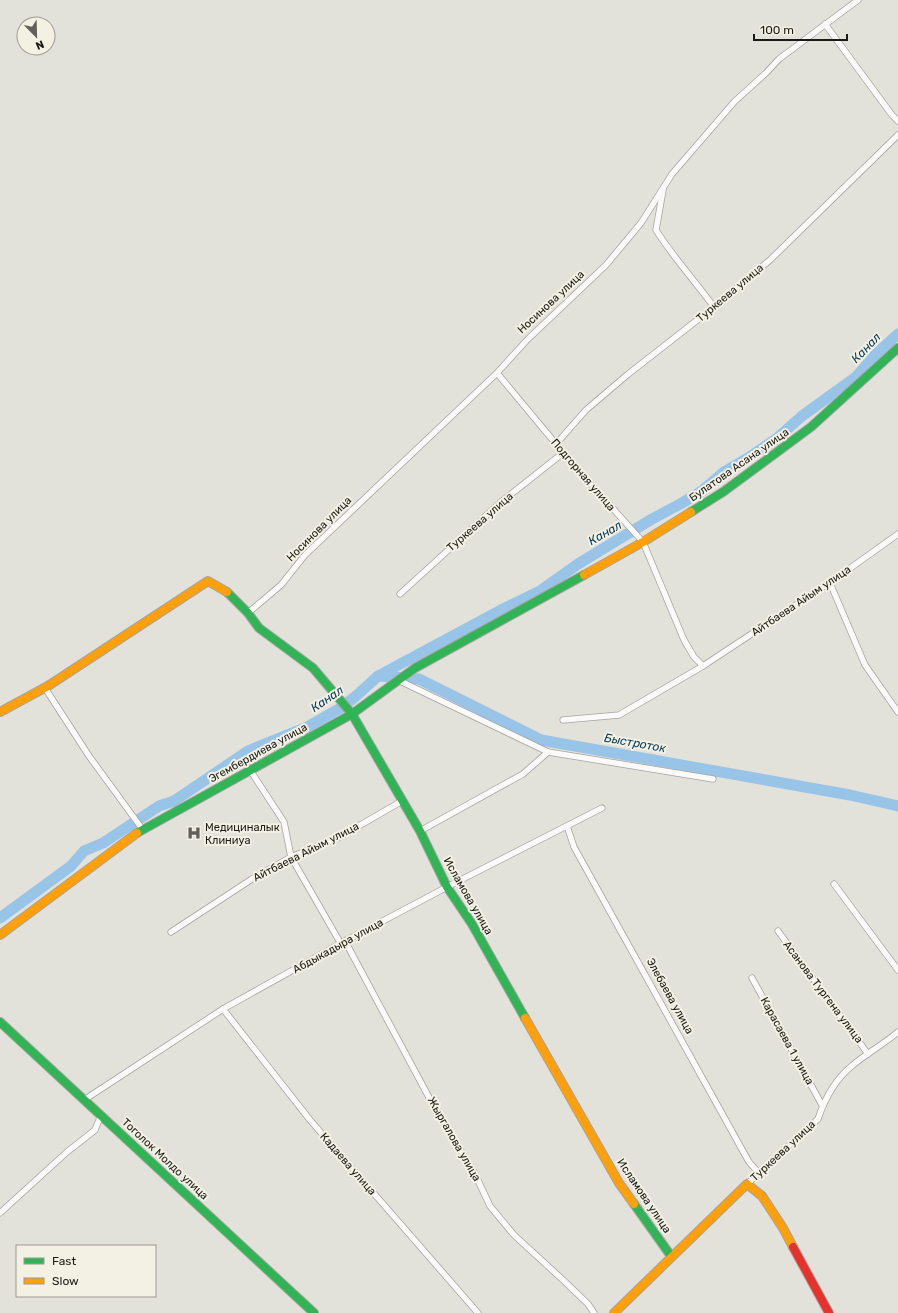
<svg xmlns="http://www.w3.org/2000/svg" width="898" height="1313" font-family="Rubik,sans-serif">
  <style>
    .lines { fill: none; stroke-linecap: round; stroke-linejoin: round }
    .river { stroke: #98c5e7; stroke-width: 11 }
    .street-casing { stroke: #a5a49f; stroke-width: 7 }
    .fast-casing { stroke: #a5a49f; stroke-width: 10 }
    .slow-casing { stroke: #a5a49f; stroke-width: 10 }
    .jam-casing { stroke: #a5a49f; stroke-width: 10 }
    .street { stroke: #fbfaf9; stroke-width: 5.5 }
    .fast { stroke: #30b455; stroke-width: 8 }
    .slow { stroke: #ff9f0a; stroke-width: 8 }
    .jam { stroke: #e5322d; stroke-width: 8 }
    .labels { text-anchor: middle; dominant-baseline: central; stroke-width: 4; stroke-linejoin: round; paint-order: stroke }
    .street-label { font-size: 11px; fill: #1a1915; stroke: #f3f0e4 }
    .poi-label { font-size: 11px; fill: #1a1915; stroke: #f3f0e4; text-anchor: start }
    .water-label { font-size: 12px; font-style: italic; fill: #053a5b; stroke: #f3f0e4 }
  </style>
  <rect width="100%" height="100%" fill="#e2e1da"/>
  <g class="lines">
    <!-- river -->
    <g class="river">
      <path d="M379 676 419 679 541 740 850 795 898 806"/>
      <path d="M0 918 71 866 84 851 103 843 159 806 174 801 248 751 307 727 339 709 355 697 378 676 501 610 540 591 578 564 652 519 682 503 702 491 724 472 748 458 776 439 802 416 856 377 875 355 898 334"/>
    </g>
    <defs>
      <g id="street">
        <path d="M825 24 892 115 898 121"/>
        <path d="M663 190 656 230C673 257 695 281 714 307"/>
        <path d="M497 373 571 462 643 542 684 640 694 657 703 666"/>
        <path d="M556 444 586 410 627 375 714 307 770 260 898 135"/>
        <path d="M830 583 865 665 898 712"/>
        <path d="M400 594 501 502 563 453"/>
        <path d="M248 613 281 585 305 555 497 373 527 340 606 265 641 223 672 174 735 101 766 73 779 59 858 0"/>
        <path d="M398 680 548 752 713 779"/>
        <path d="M45 688 89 756 143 830"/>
        <path d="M563 720 619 715 703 666 835 579 898 534"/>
        <path d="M250 770 284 822 291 857 341 944"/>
        <path d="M567 826 574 847 749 1162 759 1173"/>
        <path d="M420 831 523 774 548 752"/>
        <path d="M834 884 898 970"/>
        <path d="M778 931 868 1054"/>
        <path d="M171 932 252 879 291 857 338 838 402 801"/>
        <path d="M345 941 432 1103 475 1174 490 1206 514 1235 562 1279 588 1304 594 1313"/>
        <path d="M752 978 822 1105"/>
        <path d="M223 1009 310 1120 478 1313"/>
        <path d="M84 1100 223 1009 345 941 447 887 602 808"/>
        <path d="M747 1184 818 1119C825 1098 835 1079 853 1065 867 1053 884 1044 898 1032"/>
        <path d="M0 1213 67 1152 95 1130 101 1115"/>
      </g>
      <g id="fast">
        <path d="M691 512 723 492 811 427 898 348"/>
        <path d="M227 592 248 613 259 628 313 668 352 714 420 831 447 887 472 924 525 1018"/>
        <path d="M137 833 352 714 415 668 584 575"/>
        <path d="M0 1022 314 1313"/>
        <path d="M634 1204 671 1256"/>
      </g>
      <g id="slow">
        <path d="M584 575 643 542 691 512"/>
        <path d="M0 712 48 686 208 581 227 592"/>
        <path d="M0 935 137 833"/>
        <path d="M525 1018 619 1183 634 1204"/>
        <path d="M614 1313 747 1184 762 1196 783 1228 793 1247"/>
      </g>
      <path id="jam" d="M793 1247 829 1313"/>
    </defs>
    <!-- street casing -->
    <use href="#street" class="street-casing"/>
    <!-- fast casing -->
    <use href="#fast" class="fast-casing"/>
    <!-- slow casing -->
    <use href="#slow" class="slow-casing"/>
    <!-- jam casing -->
    <use href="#jam" class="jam-casing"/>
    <!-- street -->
    <use href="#street" class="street"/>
    <!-- fast -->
    <use href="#fast" class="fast"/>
    <!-- slow -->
    <use href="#slow" class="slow"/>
    <!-- jam -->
    <use href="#jam" class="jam"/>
  </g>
  <!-- icons -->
  <defs>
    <symbol id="hospital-bare" viewBox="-9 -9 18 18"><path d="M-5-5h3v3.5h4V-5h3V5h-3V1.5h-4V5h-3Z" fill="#605f5a" stroke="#f3f0e4" stroke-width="2.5" paint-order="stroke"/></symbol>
  </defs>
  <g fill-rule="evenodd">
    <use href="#hospital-bare" x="184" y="823" width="20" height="20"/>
  </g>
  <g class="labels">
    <!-- street labels -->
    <g class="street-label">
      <text transform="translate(730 293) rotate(-40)">Туркеева улица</text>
      <text transform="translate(551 302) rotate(-43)">Носинова улица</text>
      <text transform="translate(739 465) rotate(-35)">Булатова Асана улица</text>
      <text transform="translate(583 475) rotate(49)">Подгорная улица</text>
      <text transform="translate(480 522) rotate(-41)">Туркеева улица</text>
      <text transform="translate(319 529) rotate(-45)">Носинова улица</text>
      <text transform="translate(801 601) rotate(-34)">Айтбаева Айым улица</text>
      <text transform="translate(258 753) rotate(-29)">Эгембердиева улица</text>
      <text transform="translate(306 852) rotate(-27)">Айтбаева Айым улица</text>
      <text transform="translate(468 896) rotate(60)">Исламова улица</text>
      <text transform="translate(338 946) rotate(-29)">Абдыкадыра улица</text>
      <text transform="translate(823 992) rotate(53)">Асанова Тургена улица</text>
      <text transform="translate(670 996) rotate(61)">Элебаева улица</text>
      <text transform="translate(787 1041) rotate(61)">Карасаева 1 улица</text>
      <text transform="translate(454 1139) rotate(60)">Жыргалова улица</text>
      <text transform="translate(783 1151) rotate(-43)">Туркеева улица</text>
      <text transform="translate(165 1159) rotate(43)">Тоголок Молдо улица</text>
      <text transform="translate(348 1164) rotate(49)">Кадаева улица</text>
      <text transform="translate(644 1196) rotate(56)">Исламова улица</text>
    </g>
    <!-- poi labels -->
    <g class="poi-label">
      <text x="205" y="827">Медициналык<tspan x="205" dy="13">Клиниуа</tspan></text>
    </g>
    <!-- water labels -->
    <g class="water-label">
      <text transform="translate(866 348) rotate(-46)">Канал</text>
      <text transform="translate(605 533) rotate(-30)">Канал</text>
      <text transform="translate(327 699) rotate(-34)">Канал</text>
      <text transform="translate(635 743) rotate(10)">Быстроток</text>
    </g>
  </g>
  <!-- legend -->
  <rect x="16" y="1245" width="140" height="52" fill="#f3f0e4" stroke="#9c9a91"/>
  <rect x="24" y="1258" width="20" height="6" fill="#30b455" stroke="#9c9a91"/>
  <text x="52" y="1265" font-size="12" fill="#1a1915">Fast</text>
  <rect x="24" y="1278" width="20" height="6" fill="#ff9f0a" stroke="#9c9a91"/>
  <text x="52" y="1285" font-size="12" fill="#1a1915">Slow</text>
  <!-- north arrow -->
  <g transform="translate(36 36) rotate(157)"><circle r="19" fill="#f3f0e4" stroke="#9c9a91"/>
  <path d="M0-3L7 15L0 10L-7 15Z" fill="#605f5a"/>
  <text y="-6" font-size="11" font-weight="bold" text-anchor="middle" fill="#1a1915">N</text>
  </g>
  <!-- scale -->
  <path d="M754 34v6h93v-6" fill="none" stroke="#1a1915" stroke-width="2"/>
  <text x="760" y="34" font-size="12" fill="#1a1915" stroke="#f3f0e4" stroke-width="3" paint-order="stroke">100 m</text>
</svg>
